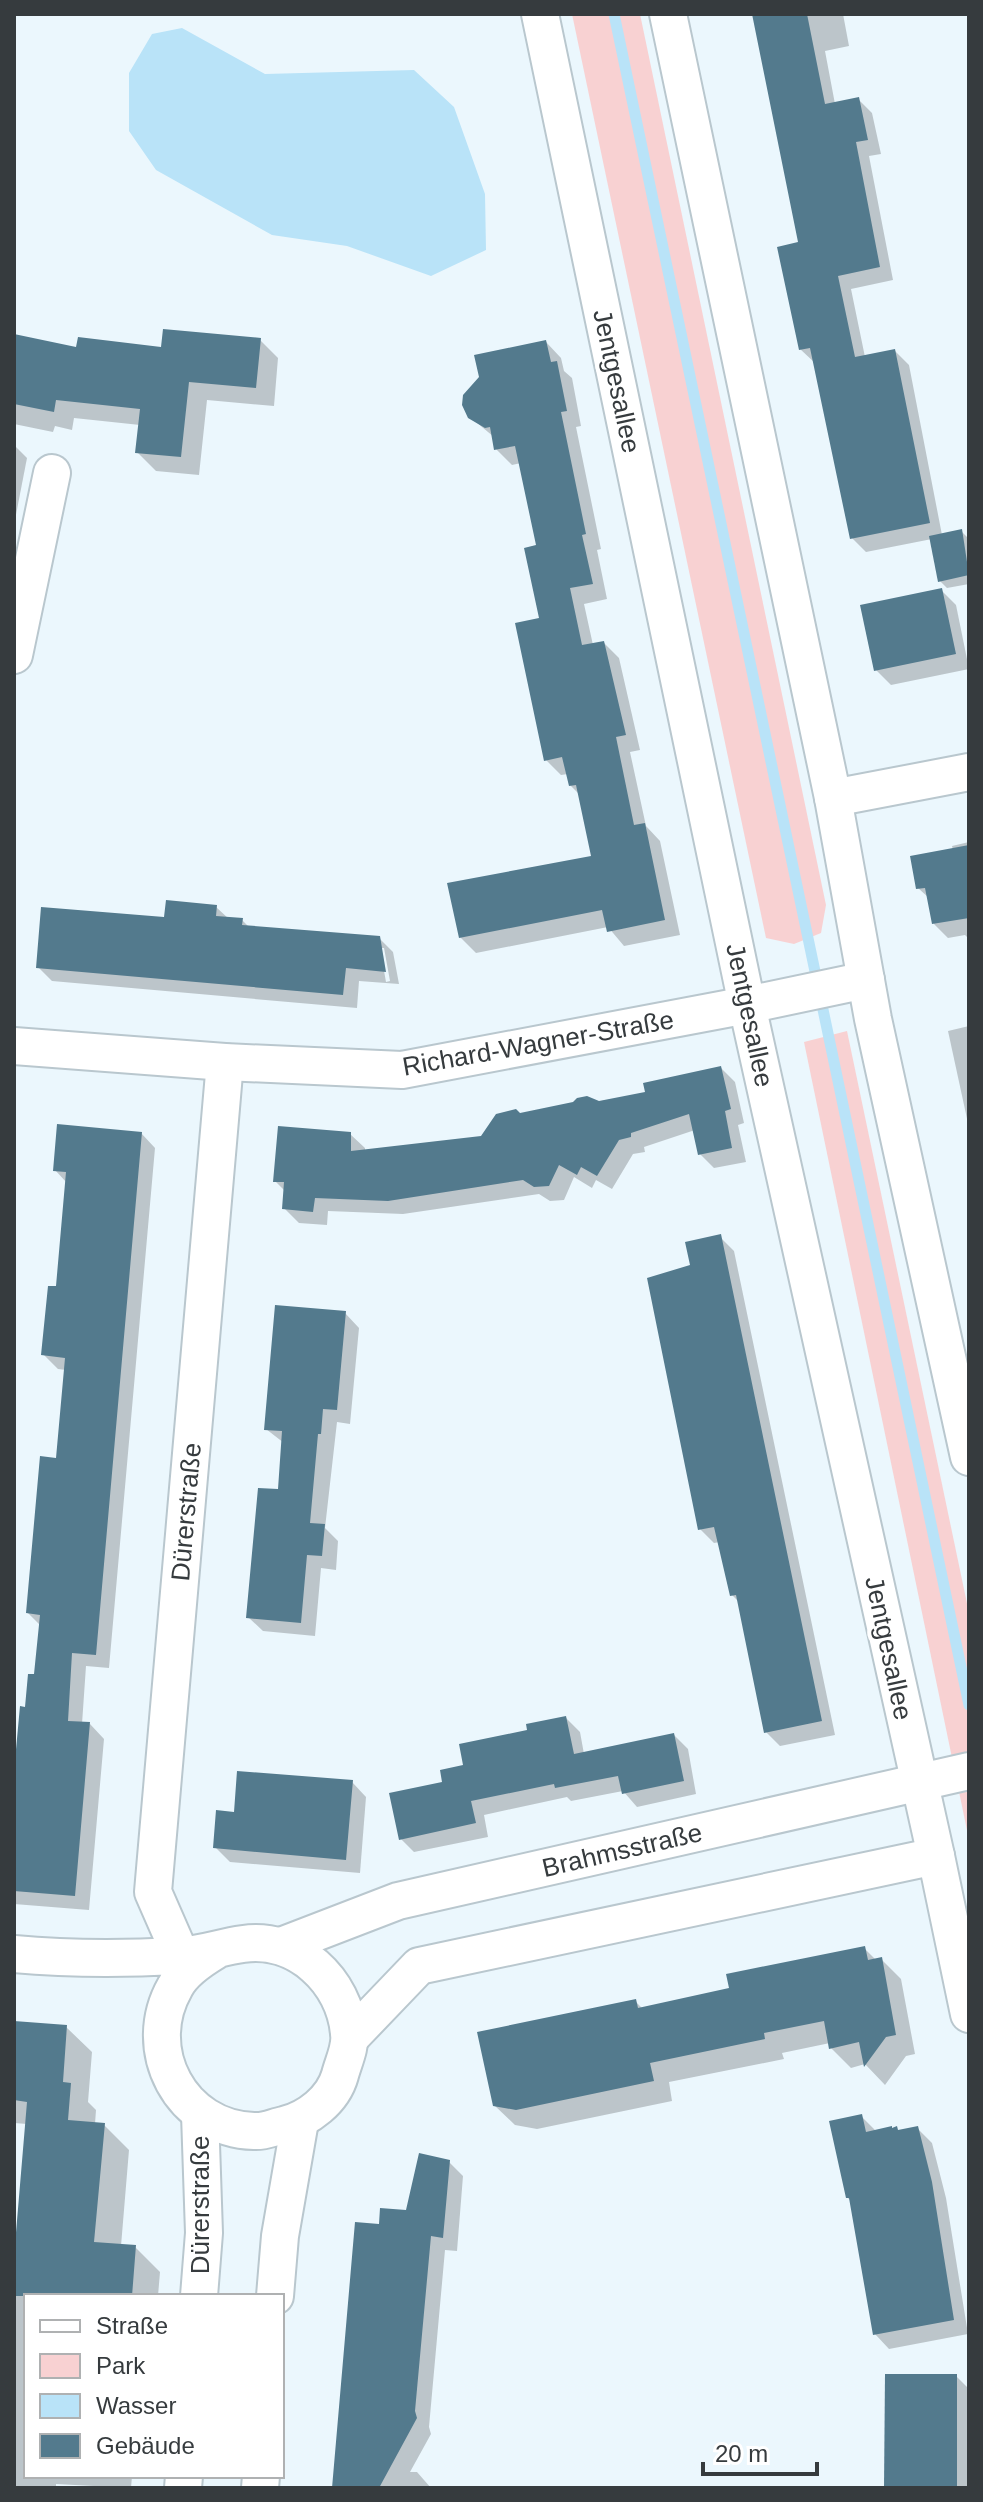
<svg xmlns="http://www.w3.org/2000/svg" width="983" height="2502" font-family="Arial,sans-serif">
  <style>
    .green { fill: #f8d1d2 }
    .water { fill: #b9e3f8 }
    .shadow { fill: #0003; fill-rule: evenodd }
    .lines { fill: none; stroke-linecap: round; stroke-linejoin: round }
    .stream { stroke: #b9e3f8; stroke-width: 11 }
    .building { fill: #537a8d }
    .street-casing { stroke: #b9c7ce; stroke-width: 40 }
    .street { stroke: #fff; stroke-width: 36 }
    .labels { text-anchor: middle; dominant-baseline: central; stroke-width: 8; stroke-linejoin: round; paint-order: stroke }
    .street-label { font-size: 26px; fill: #363b3e; stroke: #fff }
  </style>
  <rect width="100%" height="100%" fill="#ebf7fd"/>
  <!-- green -->
  <g class="green">
    <path d="M572 14H640L826 905 821 933 794 944 766 938Z"/>
    <path d="M847 1031 969 1613V1840L804 1042Z"/>
  </g>
  <!-- water -->
  <path class="water" d="M182 28 265 74 414 70 454 107 485 194 486 250 431 276 347 246 272 235 156 170 129 131V73L152 34Z"/>
  <!-- shadow -->
  <g class="shadow">
    <path d="M754 14H843L849 46 825 51 835 104 858 99 872 113 881 154 869 156 893 280 851 289 865 357 895 351 909 365 942 535 961 531 969 539V584L947 588 940 581 932 539 866 552 852 538 815 363 800 349V244Z"/>
    <path d="M260 340 278 358 274 406 207 400 199 475 156 471 137 452 140 425 74 418 72 430 55 426 53 432 14 424V357L77 350 163 349Z"/>
    <path d="M546 342 561 358 564 371 572 378 581 426 576 427 601 549 597 550 607 599 584 604 593 645 604 643 619 658 640 750 630 752 646 826 660 841 680 935 624 946 608 927 476 953 460 937 593 858 580 795 570 785 568 774 561 775 546 760 538 547 521 463 512 465 496 449 494 437 470 417Z"/>
    <path d="M14 445 27 458 14 525Z"/>
    <path d="M941 590 956 605 969 669 891 685 876 670Z"/>
    <path d="M969 842V939L965 935 948 938 934 924 929 898 918 888 953 850 952 846Z"/>
    <path d="M216 907 229 919 242 920 249 927 379 938 393 952 399 984 359 981 357 1008 52 981 38 967ZM380 948H384L390 981 386 982Z"/>
    <path d="M969 1026V1128L948 1031Z"/>
    <path d="M721 1068 735 1082 744 1123 738 1125 746 1162 714 1168 700 1154 695 1130 644 1147 645 1152 633 1154 612 1189 596 1180 592 1188 574 1177 564 1200 550 1201 539 1194 403 1214 328 1211 327 1225 299 1223 284 1208 285 1191 275 1181 350 1134 365 1148V1152L482 1137 520 1115 648 1093Z"/>
    <path d="M141 1133 155 1148 109 1668 86 1666 82 1724H90L104 1739 89 1910 14 1904V1796L27 1709 36 1676 41 1626 28 1613 58 1460 66 1370 58 1369 44 1355 58 1289 67 1183 55 1170Z"/>
    <path d="M720 1237 734 1251 835 1735 780 1746 766 1732 740 1603 732 1595 720 1542 714 1543 700 1529Z"/>
    <path d="M345 1313 359 1328 350 1424 337 1422 325 1528 338 1541 336 1570 321 1568 315 1636 263 1631 248 1617 280 1491 284 1443 266 1429Z"/>
    <path d="M566 1718 580 1732 584 1754 674 1735 688 1749 696 1794 637 1807 623 1791 571 1801 567 1797 484 1815 488 1837 414 1852 401 1839 445 1784 465 1767 529 1731Z"/>
    <path d="M352 1782 366 1797 360 1873 230 1862 215 1847Z"/>
    <path d="M864 1948 876 1960 881 1959 901 1979 915 2054 906 2056 885 2085 865 2064 851 2068 831 2048 830 2043 782 2053 784 2059 669 2082 672 2101 537 2129 515 2125 494 2105 636 2002 643 2009 732 1990Z"/>
    <path d="M14 2022 66 2027 92 2052 88 2102 96 2110 95 2124 104 2125 129 2150 121 2246 135 2247 160 2272 158 2296H26V2476H132L131 2488 56 2484V2488H14V2267L27 2124 14 2123Z"/>
    <path d="M861 2116 876 2131 900 2132 917 2128 932 2143 946 2198 968 2334 889 2349 875 2334 852 2202 847 2197Z"/>
    <path d="M449 2162 463 2176 457 2251 445 2250 429 2427 431 2434 410 2472H417L431 2488H335L381 2226 407 2213Z"/>
    <path d="M956 2376 969 2389V2488H887Z"/>
  </g>
  <g class="lines">
    <!-- stream -->
    <path class="stream" d="M614 14 969 1705"/>
  </g>
  <!-- building -->
  <g class="building">
    <path d="M752 14H807L825 104 859 97 868 140 856 142 880 267 838 276 855 357 895 349 930 523 850 539 810 348 799 350 777 247 798 242Z"/>
    <path d="M163 329 261 338 256 388 189 382 181 457 135 453 140 409 56 400 54 412 14 404V334L76 347 78 337 161 347Z"/>
    <path d="M546 340 551 362 557 361 567 411 561 412 586 534 582 535 593 584 570 588 582 645 604 641 626 735 616 737 634 825 645 823 665 920 607 932 602 910 459 938 447 883 591 856 576 785 569 786 562 757 544 761 515 623 539 618 524 548 536 545 515 446 494 450 490 427 485 428 468 418 462 405 463 395 479 377 474 355Z"/>
    <path d="M962 529 969 575 938 582 929 536Z"/>
    <path d="M942 588 956 654 874 671 860 605Z"/>
    <path d="M969 845V918L932 924 925 888 916 889 910 856Z"/>
    <path d="M166 900 217 905 216 916 243 918 242 925 380 936 386 972 346 968 343 995 36 968 41 907 164 917Z"/>
    <path d="M721 1066 731 1109 725 1111 732 1148 698 1155 689 1114 631 1133V1137L619 1140 597 1176 581 1167 577 1175 559 1165 549 1186 534 1187 523 1180 388 1201 315 1198 313 1212 282 1209 284 1182H273L278 1126 351 1132V1151L481 1136 496 1114 516 1109 520 1113 573 1102 577 1098 587 1096 599 1101 645 1092 643 1083Z"/>
    <path d="M57 1124 142 1132 96 1655 72 1653 68 1721 90 1722 75 1896 14 1891V1771L20 1706 25 1707 28 1674H34L40 1615 26 1613 40 1456 56 1458 65 1358 41 1355 48 1286H56L66 1172 53 1171Z"/>
    <path d="M721 1234 822 1721 764 1733 736 1595 730 1596 714 1527 698 1530 647 1278 690 1265 685 1242Z"/>
    <path d="M275 1305 346 1311 337 1410 323 1409 321 1434H318L310 1523 325 1524 322 1556 307 1555 301 1623 246 1618 258 1488 278 1489 282 1431 264 1430Z"/>
    <path d="M566 1716 574 1754 674 1733 684 1781 622 1794 618 1776 555 1788 554 1784 471 1801 476 1823 399 1840 389 1793 442 1782 440 1770 463 1765 459 1744 527 1730 526 1724Z"/>
    <path d="M237 1771 353 1780 346 1860 213 1848 216 1810 234 1812Z"/>
    <path d="M865 1946 868 1960 882 1957 896 2035 886 2037 864 2067 859 2042 829 2049 824 2021 764 2033 765 2039 650 2063 654 2081 516 2110 493 2106 477 2032 636 1999 638 2008 729 1988 726 1974Z"/>
    <path d="M14 2021 67 2025 63 2082 71 2083 68 2120 105 2123 94 2242 136 2245 132 2296H14V2256L27 2102 14 2100Z"/>
    <path d="M862 2114 866 2132 892 2126V2128L897 2126 898 2130 918 2126 932 2182 954 2320 873 2335 849 2198H846L829 2121Z"/>
    <path d="M419 2153 450 2160 443 2238 431 2236 415 2411 417 2418 379 2488H332L355 2222 379 2224 380 2208 406 2210Z"/>
    <path d="M885 2374H957V2488H884Z"/>
  </g>
  <g class="lines">
    <defs>
      <g id="street">
        <path d="M540 14 747 1005 936 1856 969 2014"/>
        <path d="M668 14 833 798 873 1019 969 1457"/>
        <path d="M14 655 52 473"/>
        <path d="M833 798 969 772"/>
        <path d="M14 1046 225 1062 402 1070 747 1005 866 980"/>
        <path d="M281 1946 398 1901 969 1771"/>
        <path d="M14 1954C69 1959 122 1959 177 1956 200 1955 221 1947 243 1944 297 1936 345 1981 349 2034 351 2047 343 2063 340 2075 333 2100 308 2119 284 2125 274 2127 264 2132 254 2131 181 2129 139 2050 175 1987 183 1971 200 1960 215 1951"/>
        <path d="M181 1956 153 1892 225 1062"/>
        <path d="M350 2038 419 1966 936 1856"/>
        <path d="M199 2296 204 2233 200 2114"/>
        <path d="M275 2296 280 2236 300 2121"/>
        <path d="M183 2488 184 2476"/>
        <path d="M260 2488 261 2476"/>
      </g>
    </defs>
    <!-- street casing -->
    <use href="#street" class="street-casing"/>
    <!-- street -->
    <use href="#street" class="street"/>
  </g>
  <g class="labels">
    <!-- street labels -->
    <g class="street-label">
      <text transform="translate(617 381) rotate(78)">Jentgesallee</text>
      <text transform="translate(750 1015) rotate(78)">Jentgesallee</text>
      <text transform="translate(538 1043) rotate(-10)">Richard-Wagner-Straße</text>
      <text transform="translate(186 1512) rotate(-85)">Dürerstraße</text>
      <text transform="translate(889 1648) rotate(78)">Jentgesallee</text>
      <text transform="translate(622 1850) rotate(-13)">Brahmsstraße</text>
      <text transform="translate(200 2205) rotate(-90)">Dürerstraße</text>
    </g>
  </g>
  <!-- border -->
  <rect width="983" height="2502" fill="none" stroke="#363b3e" stroke-width="32"/>
  <!-- legend -->
  <rect x="24" y="2294" width="260" height="184" fill="#ffffff" stroke="#afb1b2" stroke-width="2"/>
  <rect x="40" y="2320" width="40" height="12" fill="#ffffff" stroke="#afb1b2" stroke-width="2"/>
  <text x="96" y="2334" font-size="24" fill="#363b3e">Straße</text>
  <rect x="40" y="2354" width="40" height="24" fill="#f8d1d2" stroke="#afb1b2" stroke-width="2"/>
  <text x="96" y="2374" font-size="24" fill="#363b3e">Park</text>
  <rect x="40" y="2394" width="40" height="24" fill="#b9e3f8" stroke="#afb1b2" stroke-width="2"/>
  <text x="96" y="2414" font-size="24" fill="#363b3e">Wasser</text>
  <rect x="40" y="2434" width="40" height="24" fill="#537a8d" stroke="#afb1b2" stroke-width="2"/>
  <text x="96" y="2454" font-size="24" fill="#363b3e">Gebäude</text>
  <!-- scale -->
  <path d="M703 2462v12h114v-12" fill="none" stroke="#363b3e" stroke-width="4"/>
  <text x="715" y="2462" font-size="24" fill="#363b3e" stroke="#ffffff" stroke-width="6" paint-order="stroke">20 m</text>
</svg>
